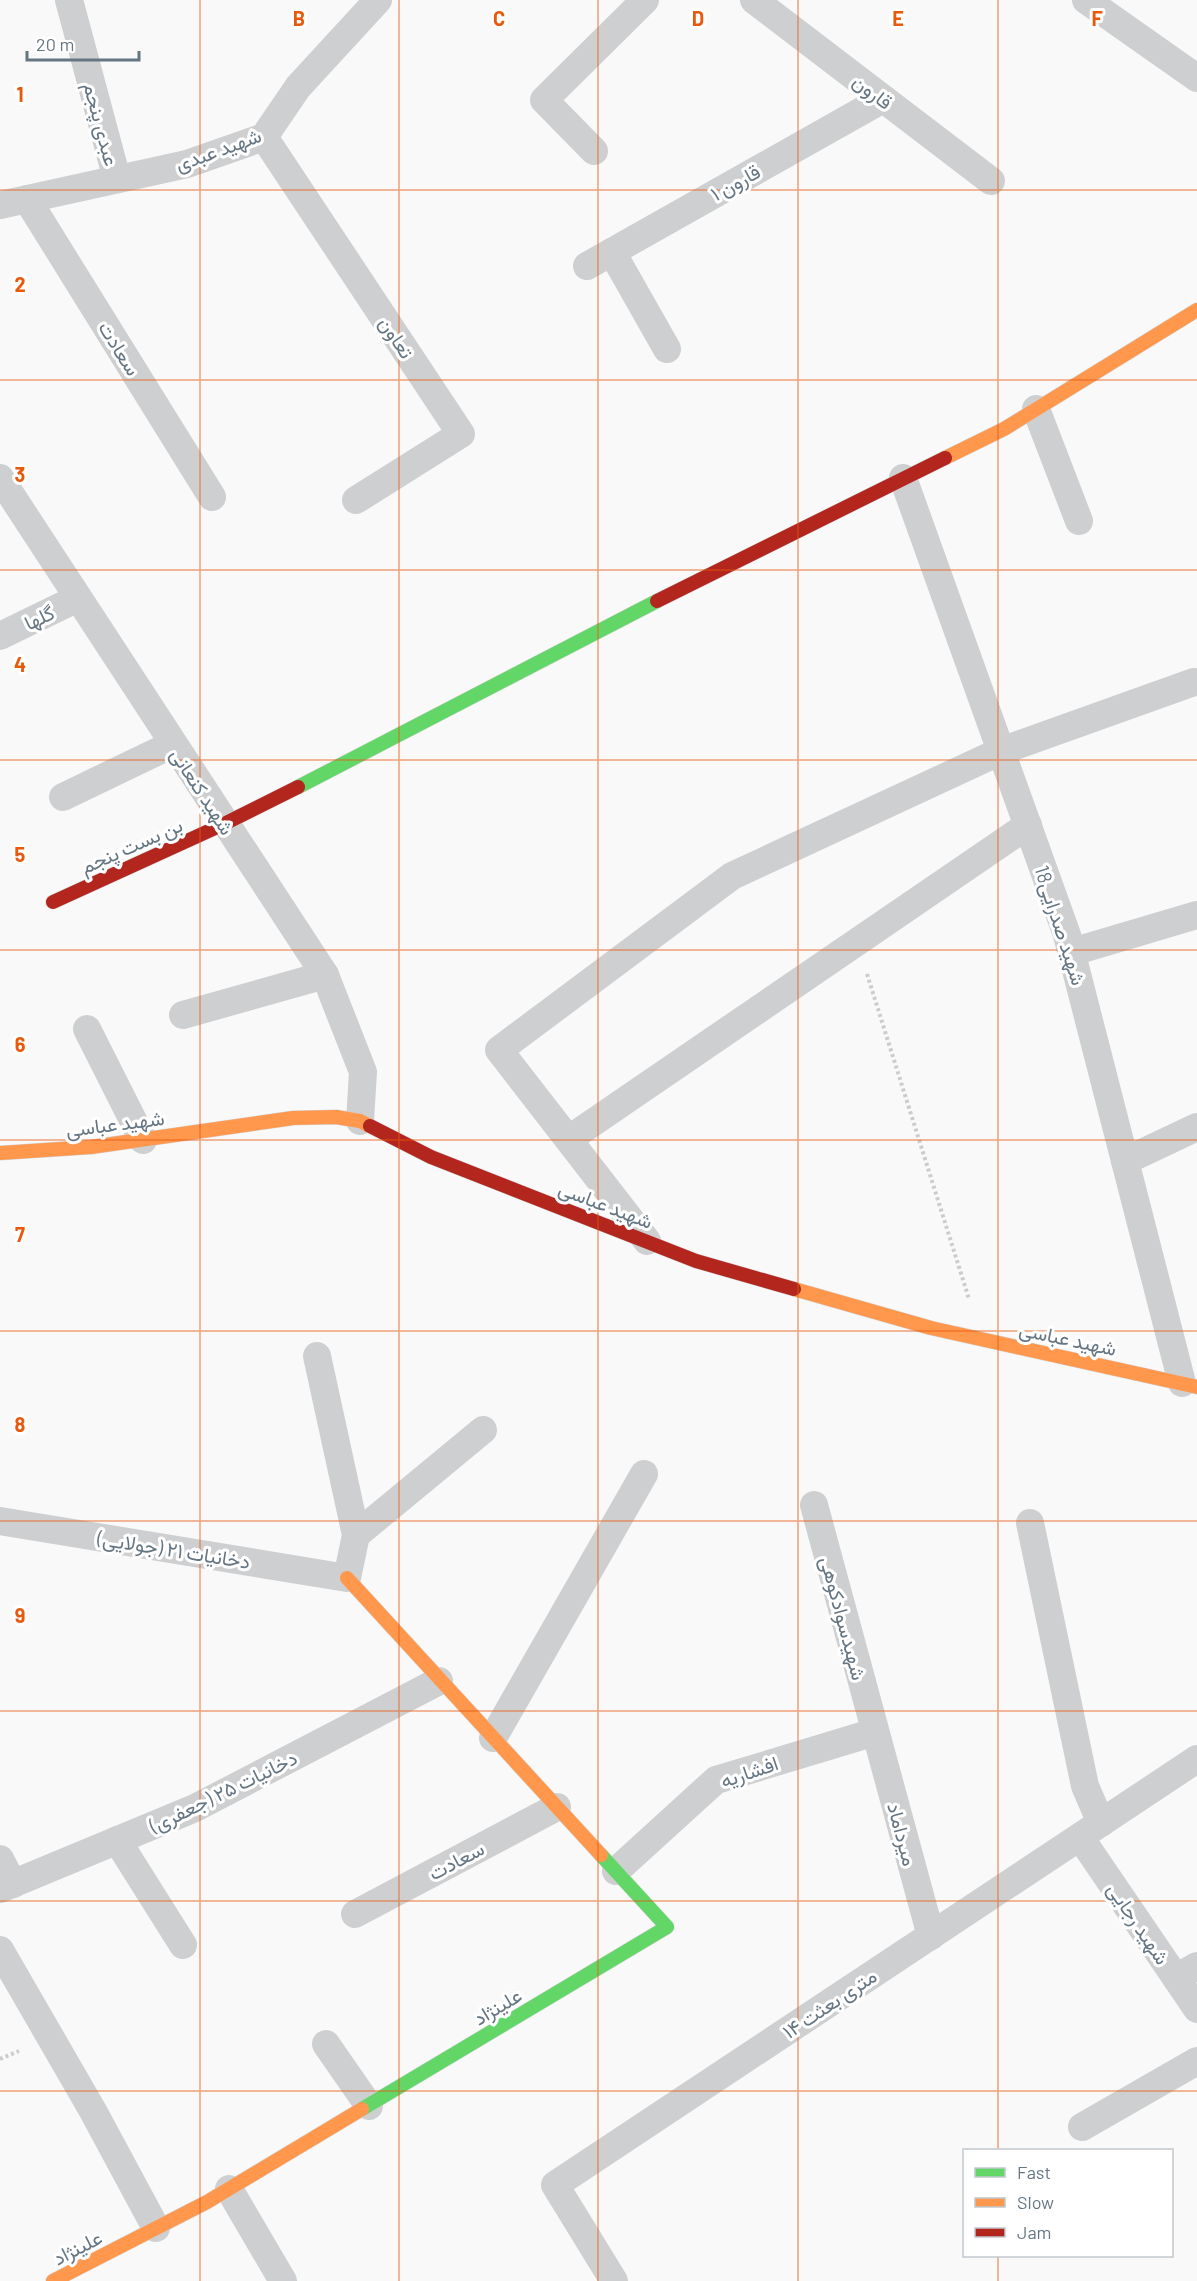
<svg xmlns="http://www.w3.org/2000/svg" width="1197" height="2281" font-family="Barlow,Vazirmatn,sans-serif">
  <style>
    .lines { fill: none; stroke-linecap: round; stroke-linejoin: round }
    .fast-casing { stroke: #d5d6d7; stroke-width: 15 }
    .slow-casing { stroke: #d5d6d7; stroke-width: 15 }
    .jam-casing { stroke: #d5d6d7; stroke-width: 15 }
    .path { stroke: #cbcccd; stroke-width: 4; stroke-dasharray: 3 3; stroke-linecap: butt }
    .street { stroke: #cecfd0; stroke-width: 28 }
    .fast { stroke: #63d668; stroke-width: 14 }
    .slow { stroke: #ff974d; stroke-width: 14 }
    .jam { stroke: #b3261e; stroke-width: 14 }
    .grid { fill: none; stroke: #e8590c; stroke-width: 1.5; stroke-opacity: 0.55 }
    .labels { text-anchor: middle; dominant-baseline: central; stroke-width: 6; stroke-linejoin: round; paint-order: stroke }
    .street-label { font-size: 20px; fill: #657683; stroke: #fff }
    .grid-label { font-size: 20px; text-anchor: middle; font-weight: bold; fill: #e8590c; stroke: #fff; stroke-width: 6; stroke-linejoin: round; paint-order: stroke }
  </style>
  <rect width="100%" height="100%" fill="#f9f9f9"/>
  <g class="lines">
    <defs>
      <g id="fast">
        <path d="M298 787 657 601"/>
        <path d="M362 2109 667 1927 601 1855"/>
      </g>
      <g id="slow">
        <path d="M945 458 1004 429 1197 310"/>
        <path d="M0 1153 91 1147 293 1118 336 1117 360 1121 370 1126"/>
        <path d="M794 1289 931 1328 1197 1387"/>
        <path d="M347 1578 601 1855"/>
        <path d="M53 2281 207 2202 362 2109"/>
      </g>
      <g id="jam">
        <path d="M657 601 945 458"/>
        <path d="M53 902 224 824 298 787"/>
        <path d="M370 1126 431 1157 696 1261 794 1289"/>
      </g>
    </defs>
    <!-- fast casing -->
    <use href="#fast" class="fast-casing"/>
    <!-- slow casing -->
    <use href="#slow" class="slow-casing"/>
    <!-- jam casing -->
    <use href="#jam" class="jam-casing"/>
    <!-- path -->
    <g class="path">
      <path d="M867 974 969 1299"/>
      <path d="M0 2059 19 2051"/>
    </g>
    <!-- street -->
    <g class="street">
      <path d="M69 0 117 179"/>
      <path d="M754 0 991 181"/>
      <path d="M1086 0 1197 78"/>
      <path d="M264 137 461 434 356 500"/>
      <path d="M594 151 544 100 645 0"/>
      <path d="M27 199 212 497"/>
      <path d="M0 205 187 164 264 137 298 87 378 0"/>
      <path d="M612 252 667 349"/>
      <path d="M587 266 883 99"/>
      <path d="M1036 409 1079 521"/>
      <path d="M0 478 325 975 363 1072 360 1121"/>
      <path d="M903 478 1067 935 1182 1383"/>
      <path d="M0 636 78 598"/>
      <path d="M63 797 173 744"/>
      <path d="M1072 952 1197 915"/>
      <path d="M183 1015 325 975"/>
      <path d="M87 1029 143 1140"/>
      <path d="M569 1139 1028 825"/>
      <path d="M1125 1161 1197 1127"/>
      <path d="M647 1241 499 1050 732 876 1001 751 1194 682"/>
      <path d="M814 1505 931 1936"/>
      <path d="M0 1521 347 1578 356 1535 317 1356"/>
      <path d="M1030 1523 1085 1786 1101 1823"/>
      <path d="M356 1535 483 1430"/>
      <path d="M493 1738 644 1474"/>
      <path d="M1080 1837 1197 2009"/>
      <path d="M117 1840 183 1945"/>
      <path d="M0 1859 13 1884"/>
      <path d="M616 1871 716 1780 875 1732"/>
      <path d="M0 1889 195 1808 439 1681"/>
      <path d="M355 1914 557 1807"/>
      <path d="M0 1950 93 2111 156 2228"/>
      <path d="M1176 1978 1197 1966"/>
      <path d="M326 2044 369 2106"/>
      <path d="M1082 2127 1197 2061"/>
      <path d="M229 2189 283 2281"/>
      <path d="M614 2281 555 2185 1197 1759"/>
    </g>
    <!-- fast -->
    <use href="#fast" class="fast"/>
    <!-- slow -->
    <use href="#slow" class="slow"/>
    <!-- jam -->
    <use href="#jam" class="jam"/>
  </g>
  <!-- grid -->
  <path class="grid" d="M200 0V2281M399 0V2281M598 0V2281M798 0V2281M998 0V2150M0 190H1197M0 380H1197M0 570H1197M0 760H1197M0 950H1197M0 1140H1197M0 1331H1197M0 1521H1197M0 1711H1197M0 1901H1197M0 2091H1197M998 2256V2281"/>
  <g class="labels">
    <!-- street labels -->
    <g class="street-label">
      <text transform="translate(873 91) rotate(37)">قارون</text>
      <text transform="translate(102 124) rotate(75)">عبدی پنجم</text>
      <text transform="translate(218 149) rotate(-20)">شهید عبدی</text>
      <text transform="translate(735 182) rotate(-29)">قارون ۱</text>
      <text transform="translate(397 337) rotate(56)">تعاون</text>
      <text transform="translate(120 348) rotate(58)">سعادت</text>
      <text transform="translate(39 617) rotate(-26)">گلها</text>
      <text transform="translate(203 791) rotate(57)">شهید کنعانی</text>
      <text transform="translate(131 845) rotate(-24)">بن بست پنجم</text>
      <text transform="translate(1061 925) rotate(72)">شهید صدرایی18</text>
      <text transform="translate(115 1123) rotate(-7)">شهید عباسی</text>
      <text transform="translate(606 1204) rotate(21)">شهید عباسی</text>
      <text transform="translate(1068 1338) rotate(12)">شهید عباسی</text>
      <text transform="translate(174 1549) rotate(9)">دخانیات ۲۱ (جولایی)</text>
      <text transform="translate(844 1618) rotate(75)">شهیدسوادکوهی</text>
      <text transform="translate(749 1771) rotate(-19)">افشاریه</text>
      <text transform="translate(223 1791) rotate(-26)">دخانیات ۲۵ (جعفری)</text>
      <text transform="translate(903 1834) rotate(75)">میرداماد</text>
      <text transform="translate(456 1860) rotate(-28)">سعادت</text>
      <text transform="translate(1139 1923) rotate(56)">شهید رجایی</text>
      <text transform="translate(829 2003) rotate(-34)">۱۴ متری بعثت</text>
      <text transform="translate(497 2006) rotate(-31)">علینژاد</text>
      <text transform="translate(77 2247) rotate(-27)">علینژاد</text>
    </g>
  </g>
  <g class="grid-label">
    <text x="299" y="26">B</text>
    <text x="499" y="26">C</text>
    <text x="698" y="26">D</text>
    <text x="898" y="26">E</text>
    <text x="1097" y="26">F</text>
    <text x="20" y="102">1</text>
    <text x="20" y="292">2</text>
    <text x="20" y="482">3</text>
    <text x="20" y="672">4</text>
    <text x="20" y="862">5</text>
    <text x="20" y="1052">6</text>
    <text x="20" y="1242">7</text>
    <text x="20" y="1432">8</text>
    <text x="20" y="1623">9</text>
  </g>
  <!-- legend -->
  <rect x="963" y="2149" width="210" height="108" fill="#ffffff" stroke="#c1c8cd" stroke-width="1.5"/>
  <rect x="975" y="2168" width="30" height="9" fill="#63d668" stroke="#c1c8cd" stroke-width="1.5"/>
  <text x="1017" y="2179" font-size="18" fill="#657683">Fast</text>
  <rect x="975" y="2198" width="30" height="9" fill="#ff974d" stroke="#c1c8cd" stroke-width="1.5"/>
  <text x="1017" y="2209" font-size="18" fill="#657683">Slow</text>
  <rect x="975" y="2228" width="30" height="9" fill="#b3261e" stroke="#c1c8cd" stroke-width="1.5"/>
  <text x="1017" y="2239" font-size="18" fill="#657683">Jam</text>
  <!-- scale -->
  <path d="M27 51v9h112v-9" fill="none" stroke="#657683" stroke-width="3"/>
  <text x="36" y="51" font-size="18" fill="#657683" stroke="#ffffff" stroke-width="4.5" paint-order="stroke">20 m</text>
</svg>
